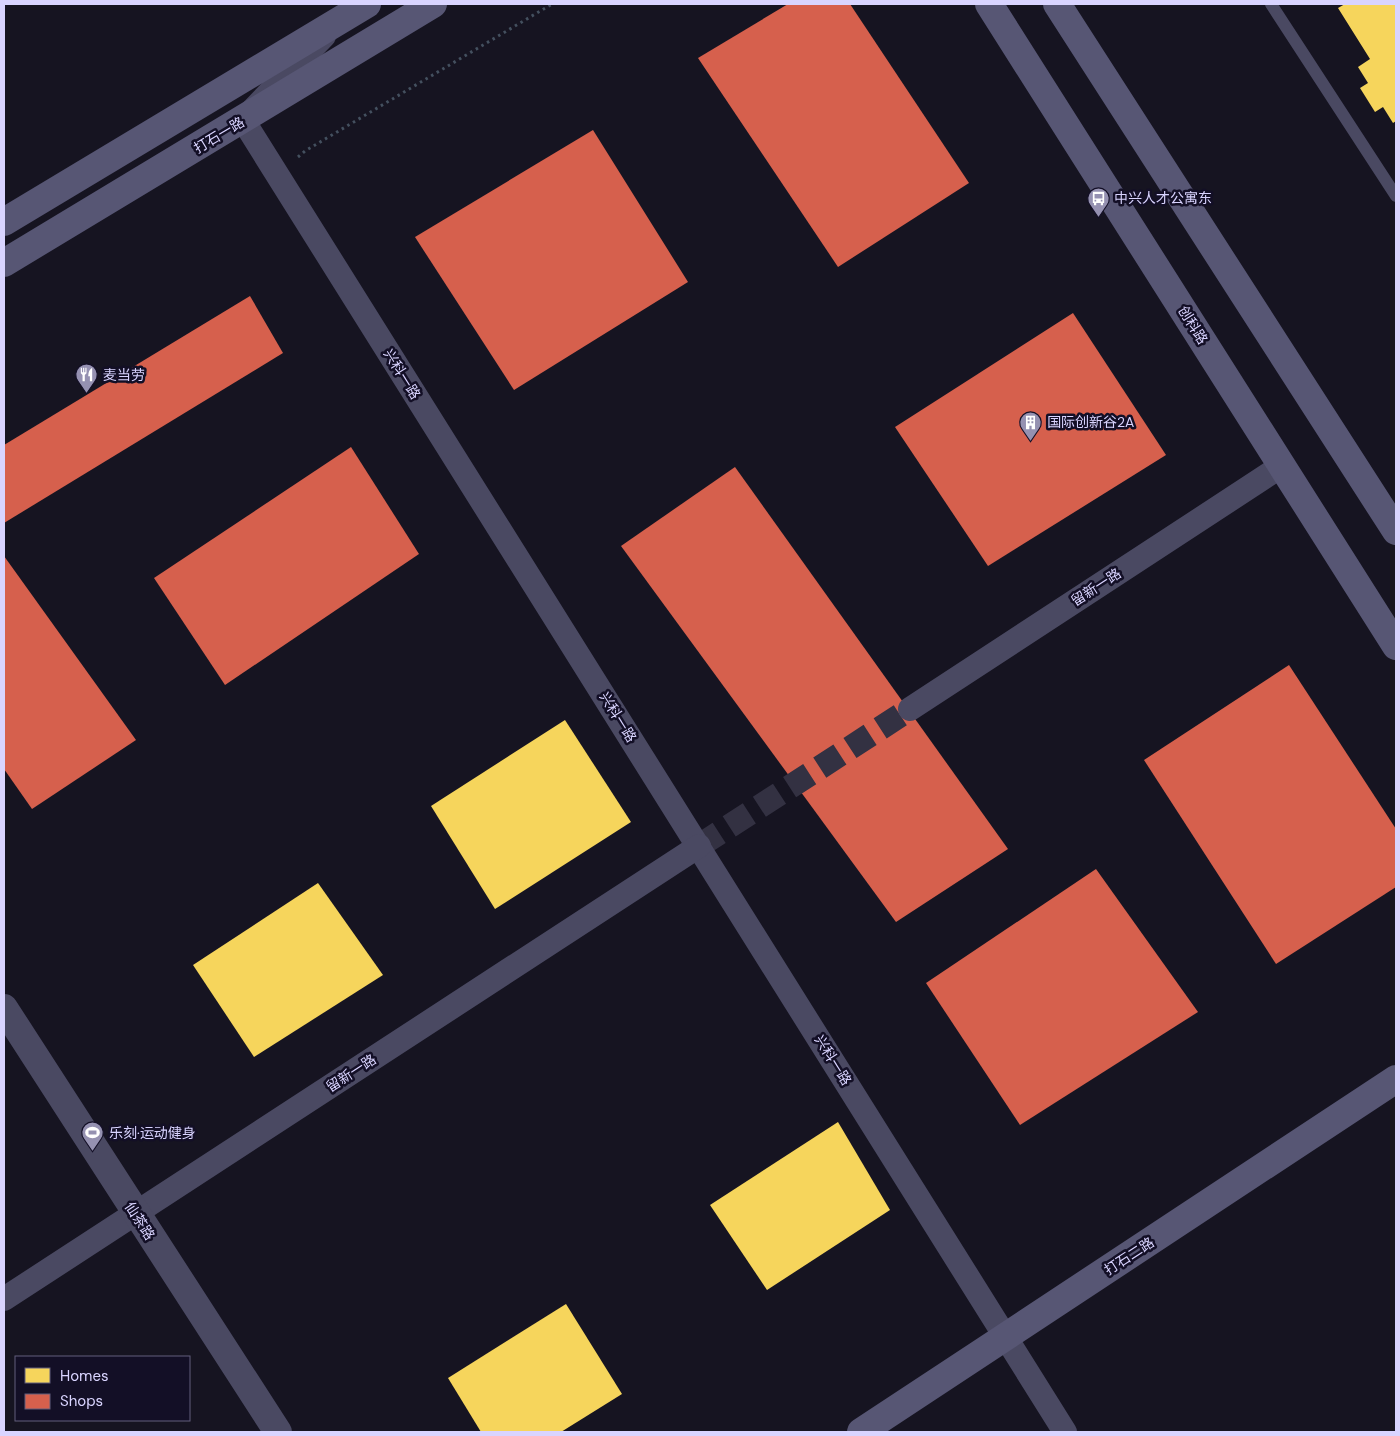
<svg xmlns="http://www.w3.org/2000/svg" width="1400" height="1436" font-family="'DM Sans','Noto Sans SC',sans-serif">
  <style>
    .homes { fill: #f6d55c }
    .shops { fill: #d6604d }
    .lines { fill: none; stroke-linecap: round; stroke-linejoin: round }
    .minor-tunnel { stroke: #333142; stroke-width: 24; stroke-dasharray: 24 12; stroke-linecap: butt }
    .path { stroke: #44505f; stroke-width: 3; stroke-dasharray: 2.5 4; stroke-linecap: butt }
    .service { stroke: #4a4962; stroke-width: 12 }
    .minor { stroke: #4a4962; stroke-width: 24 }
    .tertiary { stroke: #4a4962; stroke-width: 28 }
    .secondary { stroke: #575674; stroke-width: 28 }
    .labels { text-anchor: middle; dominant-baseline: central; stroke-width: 5; stroke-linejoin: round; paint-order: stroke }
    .street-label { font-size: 14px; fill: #d9d4ff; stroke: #130f26 }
    .poi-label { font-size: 14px; fill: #d9d4ff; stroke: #130f26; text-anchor: start }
  </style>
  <rect width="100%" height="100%" fill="#161421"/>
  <!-- homes -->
  <g class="homes">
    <path d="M1345 4H1396V121L1393 123 1383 107 1375 112 1360 88 1368 83 1358 67 1370 59 1338 8Z"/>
    <path d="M565 720 631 822 495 909 431 806Z"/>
    <path d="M318 883 383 975 254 1057 193 965Z"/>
    <path d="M838 1122 890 1210 767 1290 710 1205Z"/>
    <path d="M566 1304 622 1394 561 1432H481L448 1378Z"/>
  </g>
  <!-- shops -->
  <g class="shops">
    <path d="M788 4H850L969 183 838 267 698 58Z"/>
    <path d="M593 130 688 282 514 390 415 237Z"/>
    <path d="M250 296 283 353 4 523V445Z"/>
    <path d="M1073 313 1166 455 988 566 895 427Z"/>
    <path d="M351 447 419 554 225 685 154 578Z"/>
    <path d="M735 467 1008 849 896 922 621 546Z"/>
    <path d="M4 556 136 740 32 809 4 769Z"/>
    <path d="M1289 665 1396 829V887L1276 964 1144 760Z"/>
    <path d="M1096 869 1198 1012 1020 1125 926 983Z"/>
  </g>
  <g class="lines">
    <!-- minor-tunnel -->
    <path class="minor-tunnel" d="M699 846 910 709"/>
    <!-- path -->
    <path class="path" d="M298 157 305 151 552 4"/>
    <!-- service -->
    <path class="service" d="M1271 4 1396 196"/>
    <!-- minor -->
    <g class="minor">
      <path d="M324 36 243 120 1065 1432"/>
      <path d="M910 709 1283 465"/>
      <path d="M4 1299 699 846"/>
    </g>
    <!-- tertiary -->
    <path class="tertiary" d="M4 1008 278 1432"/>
    <!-- secondary -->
    <g class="secondary">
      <path d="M989 4 1396 646"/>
      <path d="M1057 4 1396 531"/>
      <path d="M4 222 367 4"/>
      <path d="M4 263 433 4"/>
      <path d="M861 1432 1396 1079"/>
    </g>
  </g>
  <!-- icons -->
  <defs>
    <symbol id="bus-pin" viewBox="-11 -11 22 30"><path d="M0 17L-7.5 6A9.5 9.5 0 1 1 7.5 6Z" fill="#9591b1" stroke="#130f26"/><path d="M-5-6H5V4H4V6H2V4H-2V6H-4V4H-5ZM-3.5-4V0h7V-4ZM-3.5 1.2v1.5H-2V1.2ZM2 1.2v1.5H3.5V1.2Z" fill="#fff"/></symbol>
    <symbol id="restaurant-pin" viewBox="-11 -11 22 30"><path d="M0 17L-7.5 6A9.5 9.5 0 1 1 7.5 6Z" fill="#9591b1" stroke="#130f26"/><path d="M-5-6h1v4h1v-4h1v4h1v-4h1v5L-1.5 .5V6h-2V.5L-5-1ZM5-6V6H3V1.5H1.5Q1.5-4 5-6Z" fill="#fff"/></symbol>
    <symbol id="building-pin" viewBox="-11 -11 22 30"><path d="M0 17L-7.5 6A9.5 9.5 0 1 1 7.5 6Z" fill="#9591b1" stroke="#130f26"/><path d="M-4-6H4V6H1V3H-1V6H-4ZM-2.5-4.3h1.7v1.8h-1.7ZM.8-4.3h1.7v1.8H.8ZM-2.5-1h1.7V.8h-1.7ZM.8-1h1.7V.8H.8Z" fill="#fff"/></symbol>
    <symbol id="stadium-pin" viewBox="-11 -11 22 30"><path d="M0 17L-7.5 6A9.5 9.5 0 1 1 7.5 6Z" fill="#9591b1" stroke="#130f26"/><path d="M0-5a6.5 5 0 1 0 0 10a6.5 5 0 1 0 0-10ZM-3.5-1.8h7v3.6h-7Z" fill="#fff"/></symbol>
  </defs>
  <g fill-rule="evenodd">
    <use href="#bus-pin" x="1086" y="186" width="25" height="34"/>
    <use href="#restaurant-pin" x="74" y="362" width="25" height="34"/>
    <use href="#building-pin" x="1018" y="410" width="25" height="34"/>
    <use href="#stadium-pin" x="80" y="1120" width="25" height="34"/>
  </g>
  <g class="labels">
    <!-- street labels -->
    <g class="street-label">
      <text transform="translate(219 135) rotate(-31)">打石一路</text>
      <text transform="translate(1193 325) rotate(58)">创科路</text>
      <text transform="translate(402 374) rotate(58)">兴科一路</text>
      <text transform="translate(1096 587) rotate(-33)">留新一路</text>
      <text transform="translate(618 717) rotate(58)">兴科一路</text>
      <text transform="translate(833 1060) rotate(58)">兴科一路</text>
      <text transform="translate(351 1073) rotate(-33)">留新一路</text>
      <text transform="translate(140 1221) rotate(57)">仙茶路</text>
      <text transform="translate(1129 1256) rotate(-33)">打石二路</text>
    </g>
    <!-- poi labels -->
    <g class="poi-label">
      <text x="1114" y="198">中兴人才公寓东</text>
      <text x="103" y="375">麦当劳</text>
      <text x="1047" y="422">国际创新谷2A</text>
      <text x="109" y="1133">乐刻·运动健身</text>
    </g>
  </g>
  <!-- border -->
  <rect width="1400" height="1436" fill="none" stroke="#d9d4ff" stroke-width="10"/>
  <!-- legend -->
  <rect x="15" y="1356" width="175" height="65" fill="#130f26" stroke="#625e7d"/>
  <rect x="25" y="1368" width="25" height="15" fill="#f6d55c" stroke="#625e7d"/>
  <text x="60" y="1381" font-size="15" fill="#d9d4ff">Homes</text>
  <rect x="25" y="1394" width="25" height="15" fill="#d6604d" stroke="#625e7d"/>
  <text x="60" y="1406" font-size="15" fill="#d9d4ff">Shops</text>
</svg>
